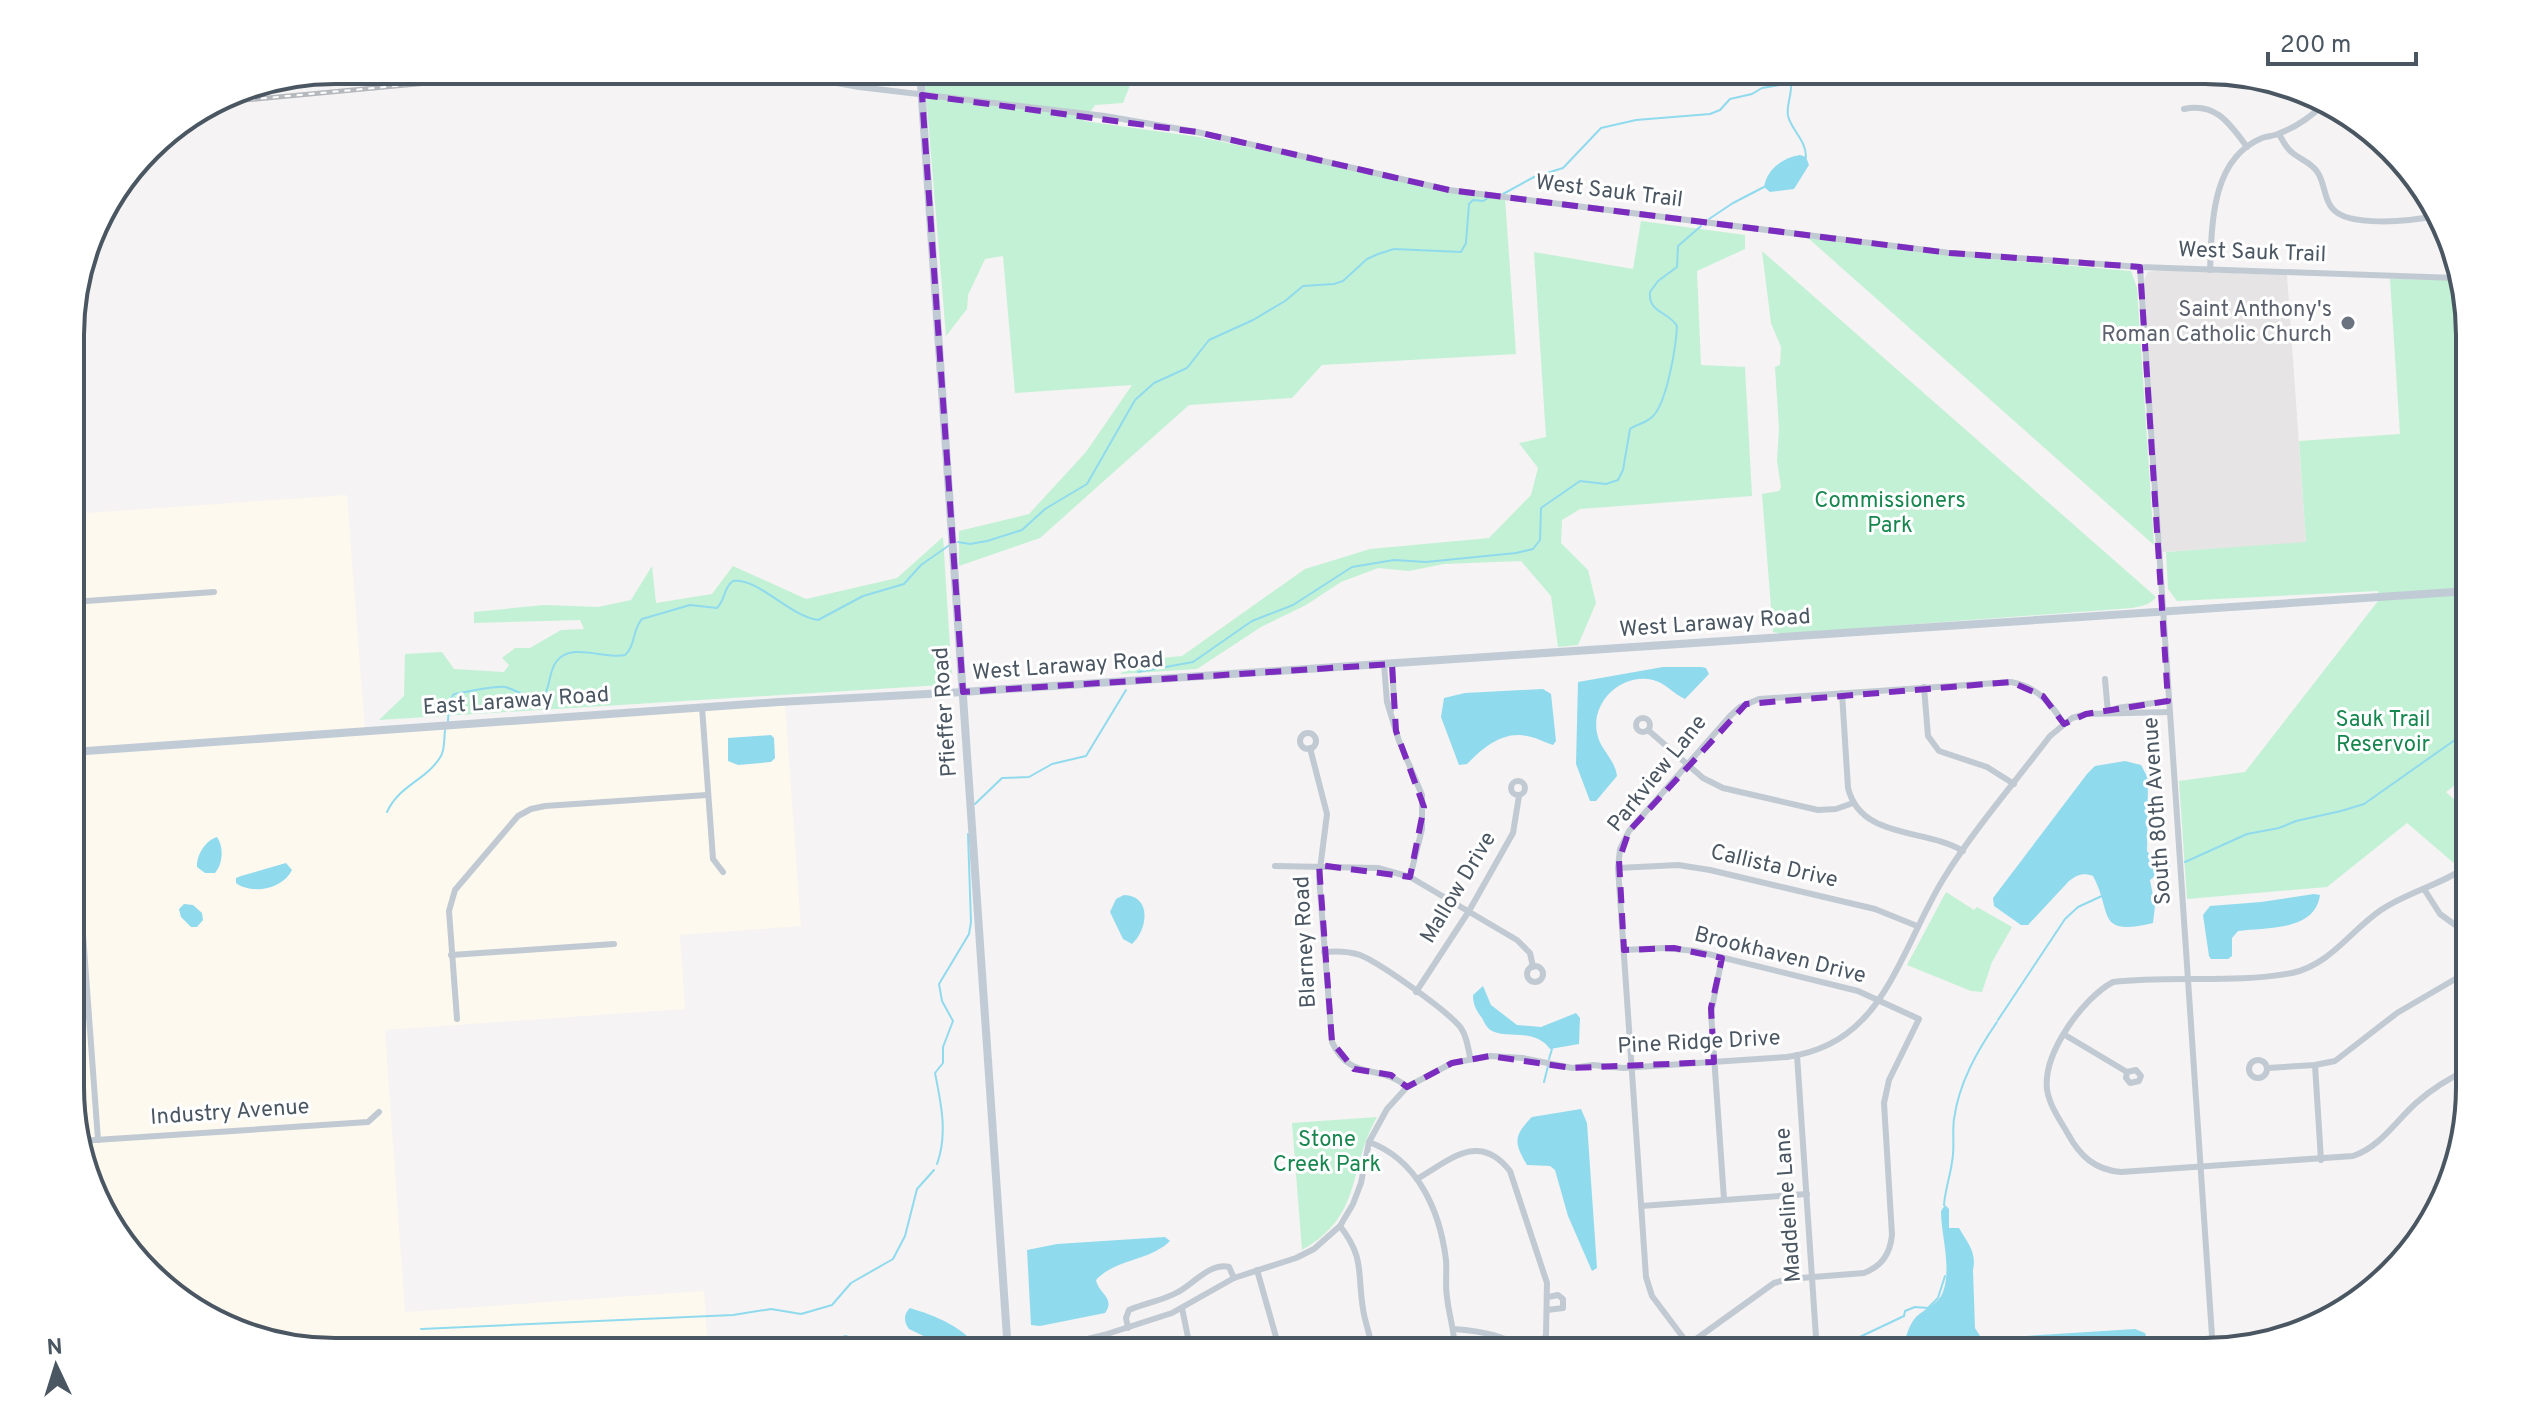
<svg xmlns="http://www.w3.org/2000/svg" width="2540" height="1422" font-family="Overpass,sans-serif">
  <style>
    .commercial { fill: #fdf9ef }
    .education { fill: #e6e4e5 }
    .green { fill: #c3f1d5 }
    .water { fill: #90daee }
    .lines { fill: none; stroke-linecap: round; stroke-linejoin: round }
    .stream { stroke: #90daee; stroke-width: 2 }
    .street { stroke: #c1cad2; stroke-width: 6 }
    .secondary { stroke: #c1cbd6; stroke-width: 8 }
    .rail-casing { stroke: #b5b8bd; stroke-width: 5 }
    .rail { stroke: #fff; stroke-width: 2; stroke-dasharray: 6; stroke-linecap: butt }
    .marked { fill: none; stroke: #7b2cbf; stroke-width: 6; stroke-dasharray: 16 10; stroke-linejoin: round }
    .worship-dot { fill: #6b7280; stroke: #fff; stroke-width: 3 }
    .labels { text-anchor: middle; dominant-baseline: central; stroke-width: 6; stroke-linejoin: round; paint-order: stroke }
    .street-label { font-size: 22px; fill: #4a5661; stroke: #fff }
    .worship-label { font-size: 22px; fill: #5b616d; stroke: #fff; text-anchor: end }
    .park-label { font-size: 22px; fill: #17864f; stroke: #fff }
    .rim { fill: none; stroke: #4a5661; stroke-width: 4 }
  </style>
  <rect width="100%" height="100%" fill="#f5f3f3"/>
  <!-- commercial -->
  <path class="commercial" d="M347 495 365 731 785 704 801 926 680 935 685 1009 385 1030 405 1312 704 1291 708 1352H334L203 1317 115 1235 72 1121V514Z"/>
  <!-- education -->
  <path class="education" d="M2159 270 2287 275 2306 543 2162 552 2144 280 2148 272Z"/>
  <!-- green -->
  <g class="green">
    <path d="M924 70H1136L1123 103 1095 105 1084 121 1199 137 1445 188 1505 198 1516 354 1322 365 1292 398 1189 405 1040 538 959 566V531L1029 514 1086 452 1132 385 1015 393 1003 256 985 259 968 295 967 309 946 336Z"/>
    <path d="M1641 221 1745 235V249L1697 271 1701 365 1745 367 1752 496 1580 509 1562 520 1561 543 1588 570 1596 603 1578 645 1558 647 1551 596 1521 561 1444 564 1409 571 1378 568 1341 582 1306 605 1261 627 1197 669 1120 674 1139 660 1182 656 1305 569 1370 549 1489 538 1531 495 1538 468 1519 443 1546 437 1534 252 1633 269Z"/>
    <path d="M1808 238 1934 254 2131 271 2137 288 2154 545Z"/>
    <path d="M1762 251 2156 597C2150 605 2142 606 2132 608L1782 634 1773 632 1762 494 1779 491 1781 487 1777 461 1779 429 1775 367 1780 365 1781 347 1771 323Z"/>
    <path d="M2390 279 2457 280 2469 317V774L2446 792 2469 813V876L2407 823 2327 887 2187 899 2179 781 2245 772 2378 601V591L2177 601 2168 589 2166 552 2306 542 2299 441 2400 434Z"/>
    <path d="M943 537 952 678 942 685 379 720 404 696 405 654 442 652 454 669 504 672 509 665 502 658 515 648H530L561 630 584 629 580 620 474 623V612L544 605 598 607 631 600 652 566 656 603 712 594 733 566 806 599 897 578Z"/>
    <path d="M1946 892 1974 910 1977 907 2012 927 1992 962 1982 992 1971 991 1907 965Z"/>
    <path d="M1377 1117C1347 1170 1364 1215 1302 1250L1292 1123Z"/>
  </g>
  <!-- water -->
  <g class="water">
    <path d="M1800 155 1806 157 1809 165 1794 189 1770 192 1764 187C1767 169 1782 158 1800 155Z"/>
    <path d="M1663 667H1702L1706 668 1709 674 1685 699C1673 694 1666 683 1653 680 1621 672 1588 704 1598 737 1602 751 1615 760 1617 776L1596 801H1590L1576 764 1578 682Z"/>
    <path d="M1543 689 1551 694 1556 741 1553 745C1546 743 1541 740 1535 738 1506 728 1486 745 1467 764L1459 765 1441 717 1444 698 1465 693Z"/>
    <path d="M771 735 774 738 775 758 771 762 738 765 728 761V738Z"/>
    <path d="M2125 761 2141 765 2148 778 2147 851 2150 855 2162 856 2170 862C2171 878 2159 872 2150 880L2155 906 2153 923C2095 937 2113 913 2093 876 2083 872 2077 875 2069 881L2028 925H2021L1994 906 1993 898 2087 774 2095 766Z"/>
    <path d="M217 837C224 847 223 864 215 873H205L197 867C196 855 206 840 217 837Z"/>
    <path d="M286 863 292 870C283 889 252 895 236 883V878L241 876Z"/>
    <path d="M2314 894 2320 895C2315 932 2265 927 2238 931L2232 938V956L2228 959H2211L2209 956 2203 915 2210 906 2261 902Z"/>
    <path d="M1124 895C1152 896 1148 929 1132 944L1123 939 1110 912 1116 899Z"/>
    <path d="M184 904 193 905 202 913 203 920 197 927H191L181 917 179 909Z"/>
    <path d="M1483 986 1491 1005 1517 1025 1541 1027 1576 1013 1580 1018 1579 1044 1550 1049C1533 1026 1504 1041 1489 1029 1486 1026 1484 1022 1482 1018 1476 1010 1473 1005 1473 995Z"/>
    <path d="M1581 1109 1587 1123 1597 1268 1592 1271 1568 1216 1555 1170 1550 1166 1527 1165C1514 1143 1513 1136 1532 1117Z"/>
    <path d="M1945 1205 1949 1209V1228H1959C1967 1242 1977 1252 1973 1270L1975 1328 1980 1336 1995 1338 2135 1329 2145 1333 2150 1351 1902 1352C1905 1340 1908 1326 1916 1317 1925 1308 1938 1305 1943 1292 1952 1267 1941 1236 1941 1211Z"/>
    <path d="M1165 1237 1170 1241C1150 1261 1115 1259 1096 1280 1098 1293 1116 1298 1105 1313L1040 1326 1031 1325 1027 1250 1057 1244Z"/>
    <path d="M910 1308C933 1315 969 1328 978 1352L955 1351 909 1329C904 1323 903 1314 910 1308Z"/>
    <path d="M846 1335 860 1341 869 1352H827L838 1337Z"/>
  </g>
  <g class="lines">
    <!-- stream -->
    <g class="stream">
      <path d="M1791 84C1792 95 1786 105 1788 116 1792 131 1806 140 1806 157"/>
      <path d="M1503 194 1534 177 1563 168 1601 128 1636 120 1710 114 1720 110 1730 99 1752 94 1762 88 1791 83 1810 70"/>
      <path d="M1709 219 1733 203 1764 187"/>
      <path d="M958 542 970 544 987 541 1022 530 1045 509 1087 484 1135 400 1154 383 1187 368 1209 340 1253 320 1285 301 1303 286 1334 284 1343 281 1367 259 1378 254 1394 249 1461 252 1466 243 1469 204 1473 200 1483 201 1490 197"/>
      <path d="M1138 672 1193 662 1252 621 1293 605 1352 567 1394 560 1426 562 1516 553 1533 549 1540 540 1541 508 1580 481 1606 484 1618 480 1623 470 1630 429C1637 424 1646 423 1652 417 1667 404 1676 346 1677 326 1668 311 1648 313 1650 292L1658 281 1677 267 1678 246 1701 226"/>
      <path d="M448 721 449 701 454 694C464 692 498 685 505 687 518 690 528 700 542 699 551 688 548 673 556 662 571 641 605 660 625 655 636 645 632 630 642 619L690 605 717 608C726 599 723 588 733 581 759 578 789 616 818 620L863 596 904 584 921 565 951 544"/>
      <path d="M975 804 1002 778 1029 777 1052 764 1086 756 1126 690"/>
      <path d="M387 812C400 784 426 781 441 756 445 749 444 738 445 730"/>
      <path d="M2185 862 2247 834 2279 828 2296 821 2341 811 2364 804 2469 730"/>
      <path d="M1998 1020 2065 919 2078 907 2104 895"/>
      <path d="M1549 1059 1552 1049"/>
      <path d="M1544 1082 1548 1066"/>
      <path d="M937 1164C948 1134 941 1103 935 1073L943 1063V1047L953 1021 942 1001 939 984 969 934 971 922 968 834"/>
      <path d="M1944 1205C1945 1190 1950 1177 1952 1162 1955 1148 1952 1133 1954 1119 1959 1083 1977 1051 1997 1022"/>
      <path d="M421 1329 733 1315 771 1309 801 1314 832 1305 851 1283 893 1259 905 1236 917 1189 934 1170"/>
      <path d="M1828 1352 1904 1316 1905 1311 1915 1307 1928 1308 1938 1298 1945 1276"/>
    </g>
    <!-- street -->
    <g class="street">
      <path d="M766 70 859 87 1105 116 1197 132 1449 190 1950 253 2140 267 2456 278"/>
      <path d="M2184 109C2216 102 2230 124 2247 147"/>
      <path d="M2279 134C2283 141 2287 150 2294 154 2303 161 2312 163 2318 173 2325 184 2324 199 2332 208 2347 228 2412 221 2435 216"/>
      <path d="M2140 267 2213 1351"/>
      <path d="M2210 270C2212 224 2211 159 2262 138 2268 136 2275 136 2280 133 2299 126 2312 115 2327 102"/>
      <path d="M72 602 214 592"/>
      <path d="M1384 664 1387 702 1399 741 1422 795V829L1410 877"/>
      <path d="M2105 679 2108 713"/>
      <path d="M1924 687 1928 736 1939 751 1987 767 2014 784"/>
      <path d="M1842 693 1848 788C1861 840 1926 828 1963 851"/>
      <path d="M702 707 713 859 723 872"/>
      <path d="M1391 710 1394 700 1392 664"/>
      <path d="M2108 713 2117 708 2168 701"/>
      <circle cx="1643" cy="725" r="7"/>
      <path d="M1648 730 1703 778 1723 788 1818 810 1836 809 1853 803"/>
      <circle cx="1308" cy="741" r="8"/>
      <path d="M1310 748 1327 814 1319 877 1332 1042C1350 1082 1380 1063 1407 1087"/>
      <circle cx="1518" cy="788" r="7"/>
      <path d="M72 783 98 1140"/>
      <path d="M2469 865C2442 885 2409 891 2381 910 2350 931 2331 964 2292 973 2233 984 2172 975 2113 982 2083 998 2043 1053 2047 1089 2049 1105 2060 1120 2068 1134 2080 1156 2095 1170 2121 1172L2353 1156C2380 1147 2395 1122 2416 1103 2432 1089 2449 1078 2469 1069"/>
      <path d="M1275 866 1378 868 1410 877 1517 940 1530 953 1533 967"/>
      <path d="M1618 868 1678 865 1710 870 1875 909 1917 926"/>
      <path d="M2424 889 2440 914 2469 935"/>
      <path d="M1624 950 1664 948 1696 951 1858 991 1919 1019 1889 1080 1884 1103 1892 1235C1890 1254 1882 1266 1864 1273L1788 1279 1774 1283 1678 1352"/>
      <path d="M1324 952C1336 951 1348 951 1360 955 1380 963 1448 1011 1461 1028 1467 1037 1468 1047 1470 1057"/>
      <path d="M451 955 614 944"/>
      <path d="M1722 958 1711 1013 1724 1199"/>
      <circle cx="1535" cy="974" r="8"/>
      <path d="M1416 992 1469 911 1513 833 1519 796"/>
      <path d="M457 1019 449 911 455 890 518 816 531 809 545 806 707 795"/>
      <path d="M2065 1035 2127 1072 2136 1070 2141 1076 2139 1081 2130 1083 2126 1078 2127 1072"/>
      <path d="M1797 1055 1817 1352"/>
      <circle cx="2258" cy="1069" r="9"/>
      <path d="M2315 1065 2321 1160"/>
      <path d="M2268 1068 2315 1065 2335 1061 2397 1013 2469 971"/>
      <path d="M80 1141 368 1122 379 1112"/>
      <path d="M1369 1142C1418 1160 1440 1211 1446 1260 1447 1272 1445 1285 1447 1297 1449 1316 1455 1332 1455 1352"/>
      <path d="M1417 1179C1450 1160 1479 1131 1510 1171L1547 1283 1546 1335 1539 1352"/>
      <path d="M1641 1206 1807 1194"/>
      <path d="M1340 1226C1365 1258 1357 1272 1363 1309 1365 1323 1371 1337 1373 1352"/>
      <path d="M1257 1270 1280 1351"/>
      <path d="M1182 1308 1191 1352"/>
      <path d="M1547 1310 1563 1308V1299L1558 1295 1548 1297"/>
      <path d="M1128 1328 1126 1318 1129 1310C1145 1303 1162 1301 1178 1292 1193 1284 1211 1262 1229 1267L1234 1278"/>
      <path d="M1454 1329C1483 1331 1505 1336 1530 1352"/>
      <path d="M1104 1335 1108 1352"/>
      <path d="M1688 1344 1652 1296 1646 1277 1618 868 1620 849 1629 831 1730 716 1740 707 1759 699 2011 682C2037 687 2050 702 2064 724"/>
      <path d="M1008 1345 1079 1341 1104 1335 1172 1313 1234 1278 1296 1258 1314 1249 1340 1226 1353 1204 1361 1183 1369 1142 1387 1109 1407 1087 1452 1063 1490 1056 1523 1058 1572 1068 1593 1065 1623 1068 1787 1057C1815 1053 1842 1041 1862 1020 1895 988 1918 919 1944 878 1975 828 2015 782 2050 736L2072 718 2086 714 2169 712"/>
    </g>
    <!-- secondary -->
    <g class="secondary">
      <path d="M920 70 1008 1352"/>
      <path d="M72 752 779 702 963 692 2469 591"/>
    </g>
    <defs>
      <path id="rail" d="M213 103 567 70"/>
    </defs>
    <!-- rail casing -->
    <use href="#rail" class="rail-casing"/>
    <!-- rail -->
    <use href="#rail" class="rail"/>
  </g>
  <!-- marked area -->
  <path class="marked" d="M922 95 1197 132 1449 190 1950 253 2140 267 2168 701 2086 714 2064 724 2043 696 2011 682 1746 704 1629 831 1619 860 1624 950 1674 948 1722 958 1711 1008 1714 1062 1572 1068 1490 1056 1452 1063 1407 1087 1391 1075 1354 1069 1332 1042 1319 865 1410 877 1424 807 1396 731 1392 664 963 692Z"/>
  <!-- markers -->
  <circle class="worship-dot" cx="2348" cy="323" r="8"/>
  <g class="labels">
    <!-- street labels -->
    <g class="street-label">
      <text transform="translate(1609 192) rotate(7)">West Sauk Trail</text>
      <text transform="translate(2252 253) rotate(2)">West Sauk Trail</text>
      <text transform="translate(1715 624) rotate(-4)">West Laraway Road</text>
      <text transform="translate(1068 667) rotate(-4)">West Laraway Road</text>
      <text transform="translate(516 702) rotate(-4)">East Laraway Road</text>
      <text transform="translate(946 712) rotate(-94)">Pfieffer Road</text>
      <text transform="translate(1658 774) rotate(-51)">Parkview Lane</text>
      <text transform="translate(2158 811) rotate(-94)">South 80th Avenue</text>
      <text transform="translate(1774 867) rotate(13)">Callista Drive</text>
      <text transform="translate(1459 888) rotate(-59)">Mallow Drive</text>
      <text transform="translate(1306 942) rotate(-93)">Blarney Road</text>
      <text transform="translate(1780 956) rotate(14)">Brookhaven Drive</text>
      <text transform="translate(1699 1043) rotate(-3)">Pine Ridge Drive</text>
      <text transform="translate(230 1113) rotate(-4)">Industry Avenue</text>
      <text transform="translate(1789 1205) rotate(-94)">Maddeline Lane</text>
    </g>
    <!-- worship labels -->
    <g class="worship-label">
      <text x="2332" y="310">Saint Anthony's<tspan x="2332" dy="25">Roman Catholic Church</tspan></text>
    </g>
    <!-- park labels -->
    <g class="park-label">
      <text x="1890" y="501">Commissioners<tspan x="1890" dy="25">Park</tspan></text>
      <text x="2383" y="720">Sauk Trail<tspan x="2383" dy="25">Reservoir</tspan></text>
      <text x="1327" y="1140">Stone<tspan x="1327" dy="25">Creek Park</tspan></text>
    </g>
  </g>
  <!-- crop -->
  <path d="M0 0H2540V1422H0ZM335 84H2205A251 251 0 0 1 2456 335V1087A251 251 0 0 1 2205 1338H335A251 251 0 0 1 84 1087V335A251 251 0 0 1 335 84Z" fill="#fff" fill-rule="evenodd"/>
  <path class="rim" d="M335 84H2205A251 251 0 0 1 2456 335V1087A251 251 0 0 1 2205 1338H335A251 251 0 0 1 84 1087V335A251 251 0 0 1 335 84Z"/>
  <!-- north arrow -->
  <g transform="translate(56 1366) rotate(356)" stroke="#ffffff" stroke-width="6" paint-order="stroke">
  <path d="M0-6L14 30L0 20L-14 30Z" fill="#4a5661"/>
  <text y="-12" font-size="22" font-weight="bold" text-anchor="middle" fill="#4a5661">N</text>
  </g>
  <!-- scale -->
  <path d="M2268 52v12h148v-12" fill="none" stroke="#4a5661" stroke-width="4"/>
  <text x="2280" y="52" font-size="24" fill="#4a5661" stroke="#ffffff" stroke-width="6" paint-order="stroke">200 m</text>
</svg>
